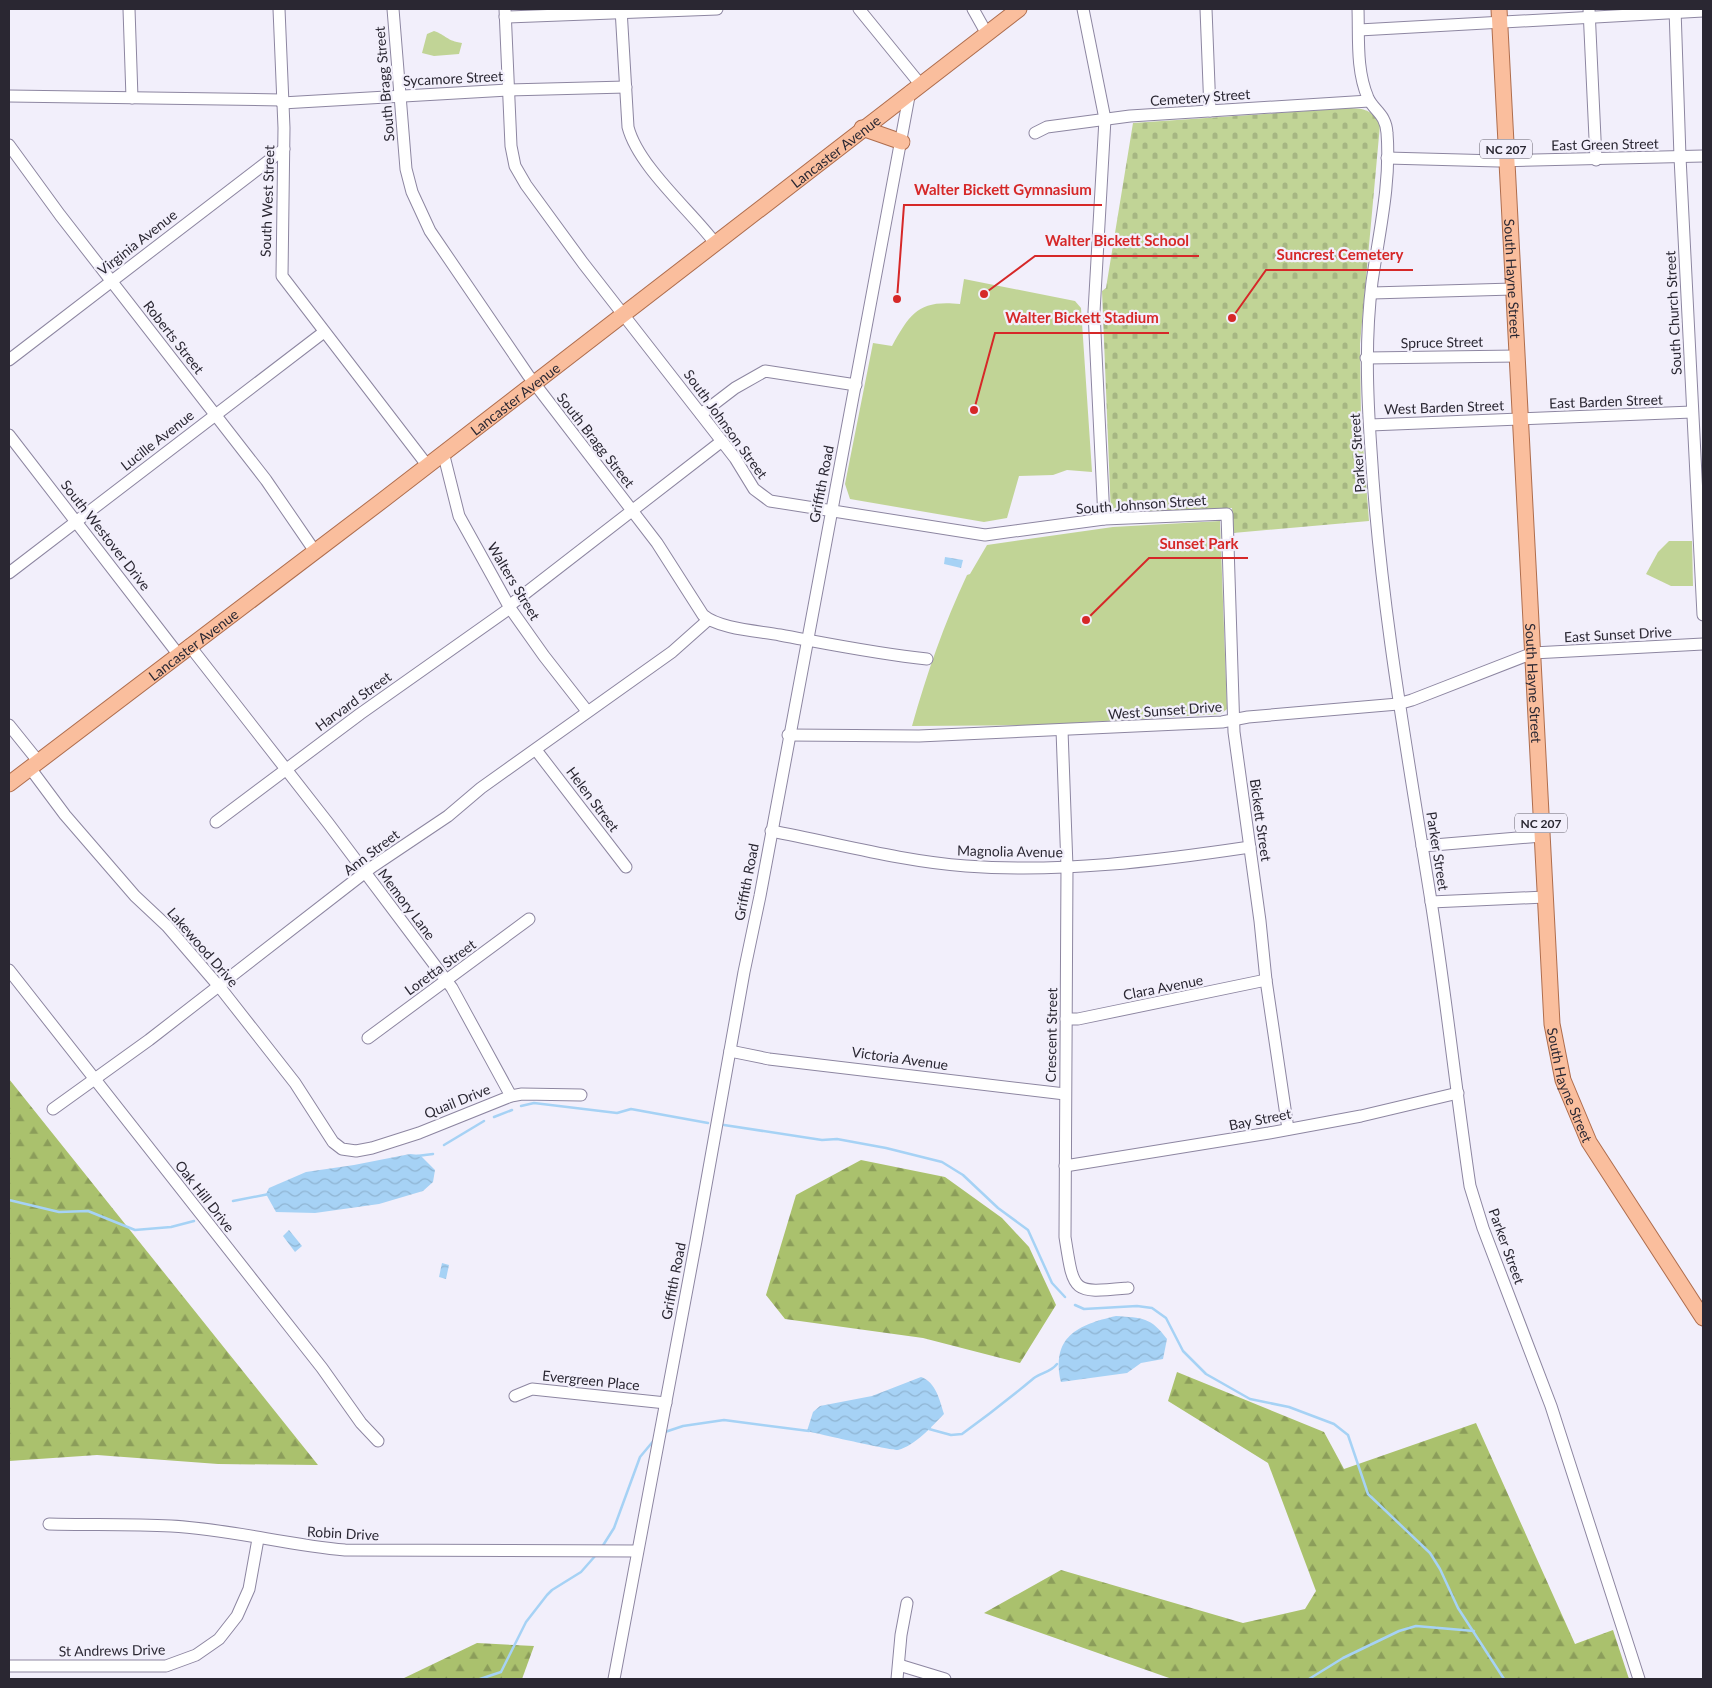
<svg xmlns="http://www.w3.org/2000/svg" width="1712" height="1688" font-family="Lato,sans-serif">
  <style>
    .forest { fill: url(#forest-firs) }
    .cemetery { fill: url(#cemetery-stones) }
    .park { fill: #c1d496 }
    .water { fill: url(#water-waves) }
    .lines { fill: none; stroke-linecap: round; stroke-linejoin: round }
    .stream { stroke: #a6d2f5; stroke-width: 2.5 }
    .minor-casing { stroke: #8d86a1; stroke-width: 13 }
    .major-casing { stroke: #af6d4d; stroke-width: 17 }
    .minor { stroke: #fff; stroke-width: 11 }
    .major { stroke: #fabe9d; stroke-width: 15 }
    .labels { text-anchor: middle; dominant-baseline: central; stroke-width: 4.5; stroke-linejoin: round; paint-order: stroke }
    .shield { fill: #f2effb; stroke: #66636e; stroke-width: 1 }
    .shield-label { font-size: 12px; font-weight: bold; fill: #2a2732 }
    .street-label { font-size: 14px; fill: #2a2732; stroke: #f2effb }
    .leader { fill: none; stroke: #d62828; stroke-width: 2 }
    .callout-dot { fill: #d62828; stroke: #f2effb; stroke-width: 2 }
    .callout-label { font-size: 15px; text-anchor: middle; font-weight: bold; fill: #d62828; stroke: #f2effb; stroke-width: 4.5; stroke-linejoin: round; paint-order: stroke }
  </style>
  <defs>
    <pattern id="forest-firs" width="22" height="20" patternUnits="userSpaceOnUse" patternTransform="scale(1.25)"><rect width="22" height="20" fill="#aac16d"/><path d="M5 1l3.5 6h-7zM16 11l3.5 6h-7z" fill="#8b9d5a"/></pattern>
    <pattern id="cemetery-stones" width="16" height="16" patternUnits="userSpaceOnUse" patternTransform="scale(1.25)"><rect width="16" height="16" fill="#c1d496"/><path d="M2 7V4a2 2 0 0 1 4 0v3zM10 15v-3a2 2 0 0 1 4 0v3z" fill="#a6b682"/></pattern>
    <pattern id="water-waves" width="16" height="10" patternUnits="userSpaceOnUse" patternTransform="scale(1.25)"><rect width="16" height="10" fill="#a6d2f5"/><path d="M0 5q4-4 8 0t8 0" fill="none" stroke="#8fb4d2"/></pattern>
  </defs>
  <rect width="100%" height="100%" fill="#f2effb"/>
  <!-- forest -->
  <g class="forest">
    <path d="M9 1079 318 1465 218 1464 97 1455 9 1461Z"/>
    <path d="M861 1160 945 1177 1002 1218 1029 1247 1056 1305 1020 1363 923 1338 785 1319 766 1295 796 1195Z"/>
    <path d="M1177 1372 1324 1432 1344 1469 1476 1423 1575 1644 1613 1630 1629 1679H1172L984 1613 1061 1570 1243 1623 1305 1609 1316 1591 1268 1463 1168 1401Z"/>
    <path d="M477 1643 534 1646 522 1679H402Z"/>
  </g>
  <!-- cemetery -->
  <path class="cemetery" d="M1351 108C1367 109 1373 111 1380 125L1360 344 1361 420 1369 521 1233 533 1232 508 1111 515 1102 291 1106 288 1133 123Z"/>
  <!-- park -->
  <g class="park">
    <path d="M434 31C446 35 447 41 462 43L459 54 434 56 422 53 427 34Z"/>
    <path d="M964 279 1075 301 1081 308 1092 472 1067 470 1053 475 1019 476 1007 518 984 522 850 499 845 484 873 343 892 346C911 312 919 300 960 304Z"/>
    <path d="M1220 521 1227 709 1221 714 1040 725 912 726C927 673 944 624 967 575L970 574 987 545 1113 527Z"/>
    <path d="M1669 541H1692L1693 586H1671L1646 574 1658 552Z"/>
  </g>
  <!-- water -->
  <g class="water">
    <path d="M945 557 963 560 961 568 944 564Z"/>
    <path d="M410 1154 420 1155 435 1170 433 1182 423 1191 379 1204 315 1213 276 1212 266 1194 269 1188 306 1172 354 1165Z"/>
    <path d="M289 1230 302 1246 295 1252 283 1236Z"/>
    <path d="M442 1263 449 1265 446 1279 439 1277Z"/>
    <path d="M1116 1316C1142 1318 1151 1317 1167 1339L1163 1359 1141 1363 1127 1373 1061 1382C1051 1337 1077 1325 1116 1316Z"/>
    <path d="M921 1377C936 1382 940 1401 944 1414 931 1427 916 1445 898 1450 894 1451 819 1434 807 1431L813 1412 820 1406 872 1396Z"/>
  </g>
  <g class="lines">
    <!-- stream -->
    <g class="stream">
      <path d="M521 1106 534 1103 617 1113 631 1109 708 1123"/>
      <path d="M494 1117 512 1110"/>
      <path d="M724 1125 822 1140 837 1139 886 1148 942 1162 963 1175 998 1208 1028 1230 1052 1283 1065 1297"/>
      <path d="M444 1145 484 1121"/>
      <path d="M417 1156 433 1154"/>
      <path d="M9 1200 59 1212 88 1211 135 1230 171 1227 194 1221"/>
      <path d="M233 1201 269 1194"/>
      <path d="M1075 1305 1084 1309 1137 1306 1152 1308 1166 1318 1183 1351 1206 1374 1250 1399 1289 1407 1334 1424 1348 1435 1368 1494 1430 1553 1440 1569 1458 1608 1504 1679"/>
      <path d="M930 1427 929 1429 951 1435 962 1434C987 1416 1010 1398 1034 1378 1041 1373 1051 1372 1057 1364"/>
      <path d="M665 1432 683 1426 724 1420 809 1431"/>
      <path d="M602 1547 614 1528 640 1457 655 1439"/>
      <path d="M480 1679 501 1672 526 1622 547 1595 552 1590 581 1572 596 1555"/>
      <path d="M1309 1679 1343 1658 1399 1631 1416 1626 1474 1631"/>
    </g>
    <defs>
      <g id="minor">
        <path d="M129 9 132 98"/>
        <path d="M279 9 284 128 282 276 427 465"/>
        <path d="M393 9 406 169 412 192 430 231 528 375 657 543 703 615C719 629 759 631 780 635 829 644 877 654 927 659"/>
        <path d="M505 9 511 146 515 166 526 185 583 263 735 458 754 489 770 501 985 535 1104 519 1227 514 1234 732 1260 921 1266 980 1288 1129"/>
        <path d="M621 9 628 127C638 166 690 210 715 243"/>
        <path d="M859 9 920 84"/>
        <path d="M973 9 987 34"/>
        <path d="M1083 9 1105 119 1094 312 1104 519"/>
        <path d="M1206 9 1210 111"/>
        <path d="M1358 9C1359 38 1356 70 1368 98 1374 111 1386 114 1387 133 1391 183 1379 233 1372 282 1365 338 1367 393 1371 450 1380 602 1407 751 1431 901 1446 996 1456 1091 1470 1186L1483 1228 1551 1406 1639 1679"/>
        <path d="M1589 9 1596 160"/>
        <path d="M1675 9 1680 157 1703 615"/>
        <path d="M505 17 717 9"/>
        <path d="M1359 30 1703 11"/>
        <path d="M9 96 282 100"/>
        <path d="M282 103 508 90 626 87"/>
        <path d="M1035 133 1047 127 1130 116 1369 101"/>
        <path d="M9 145 60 215 266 480 314 550"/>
        <path d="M1387 158 1498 161 1703 156"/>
        <path d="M1372 293 1513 289"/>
        <path d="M1366 358 1517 356"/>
        <path d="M9 360 284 149"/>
        <path d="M701 414 735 388 765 371 856 385"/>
        <path d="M1370 425 1692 412"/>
        <path d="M9 435 178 654"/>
        <path d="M443 452 459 516 479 552 510 608 544 656 587 711"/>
        <path d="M9 573 324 332"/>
        <path d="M509 606 722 441"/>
        <path d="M189 645 328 823 452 988 511 1096"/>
        <path d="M9 725 38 761"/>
        <path d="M1062 730 1067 867 1065 1237C1074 1294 1072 1293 1128 1288"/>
        <path d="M788 735 919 736 1222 722 1248 717 1398 704 1412 700 1533 653 1703 644"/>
        <path d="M536 750 626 867"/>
        <path d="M30 768 65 815 135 896 167 926 222 990 295 1083 333 1142 342 1149 356 1151 372 1148 419 1133 511 1096 522 1094 581 1095"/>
        <path d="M216 822 360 714 510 608"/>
        <path d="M771 831C836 843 900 861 966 866 1061 873 1156 861 1250 847"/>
        <path d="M1422 846 1542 836"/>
        <path d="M1431 902 1545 897"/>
        <path d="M9 970 322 1368 361 1423 378 1441"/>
        <path d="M1066 1019H1078L1266 980"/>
        <path d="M368 1038 529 919"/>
        <path d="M730 1051 769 1059 1065 1094"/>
        <path d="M53 1109 149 1040 372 867 448 816 481 788 672 652 708 620"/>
        <path d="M1065 1166 1269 1133 1361 1116 1458 1093"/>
        <path d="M515 1396 532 1389 666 1403"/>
        <path d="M49 1524C89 1525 130 1524 171 1526 230 1529 287 1545 345 1550L637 1551"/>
        <path d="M899 1665 945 1679"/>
        <path d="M9 1666H166L196 1655 219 1639 237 1616 249 1589 258 1539"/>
        <path d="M614 1679 696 1241 744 972 760 896 910 91"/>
        <path d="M897 1679 901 1635 907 1603"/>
      </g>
      <g id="major">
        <path id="s1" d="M1499 9 1552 1024 1563 1080 1589 1142 1703 1318"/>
        <path d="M862 128 902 142"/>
        <path id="s2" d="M9 784 383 500 1019 9"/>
      </g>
    </defs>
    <!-- minor casing -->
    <use href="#minor" class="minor-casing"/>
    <!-- major casing -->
    <use href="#major" class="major-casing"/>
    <!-- minor -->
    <use href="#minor" class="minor"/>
    <!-- major -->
    <use href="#major" class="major"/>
  </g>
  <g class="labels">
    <!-- shield labels -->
    <g class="shield">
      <rect x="1480" y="139.5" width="52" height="19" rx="4"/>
      <rect x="1515" y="813.5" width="52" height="19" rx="4"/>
    </g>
    <g class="shield-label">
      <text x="1506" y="149">NC 207</text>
      <text x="1541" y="823">NC 207</text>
    </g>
    <!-- street labels -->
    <g class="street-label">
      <text transform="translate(453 78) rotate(-3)">Sycamore Street</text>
      <text transform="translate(384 84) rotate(-95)">South Bragg Street</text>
      <text transform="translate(1200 97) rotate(-4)">Cemetery Street</text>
      <text transform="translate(1605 144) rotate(-1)">East Green Street</text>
      <text stroke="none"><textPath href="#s2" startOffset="1041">Lancaster Avenue</textPath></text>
      <text transform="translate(267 201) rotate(-88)">South West Street</text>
      <text transform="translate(137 242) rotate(-38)">Virginia Avenue</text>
      <text stroke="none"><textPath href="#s1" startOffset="270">South Hayne Street</textPath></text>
      <text transform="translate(1673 313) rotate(-93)">South Church Street</text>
      <text transform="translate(174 337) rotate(52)">Roberts Street</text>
      <text transform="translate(1442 342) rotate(-1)">Spruce Street</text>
      <text stroke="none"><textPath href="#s2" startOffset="636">Lancaster Avenue</textPath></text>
      <text transform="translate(1606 401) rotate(-2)">East Barden Street</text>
      <text transform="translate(1444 407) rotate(-2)">West Barden Street</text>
      <text transform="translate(726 424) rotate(54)">South Johnson Street</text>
      <text transform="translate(157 440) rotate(-38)">Lucille Avenue</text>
      <text transform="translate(596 440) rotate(52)">South Bragg Street</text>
      <text transform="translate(1357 453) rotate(-94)">Parker Street</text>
      <text transform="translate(821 484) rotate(-79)">Griffith Road</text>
      <text transform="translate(1141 504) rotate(-4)">South Johnson Street</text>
      <text transform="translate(106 535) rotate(52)">South Westover Drive</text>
      <text transform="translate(514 581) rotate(59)">Walters Street</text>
      <text transform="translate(1618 634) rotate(-3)">East Sunset Drive</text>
      <text stroke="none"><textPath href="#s2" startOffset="231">Lancaster Avenue</textPath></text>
      <text stroke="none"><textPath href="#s1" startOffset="675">South Hayne Street</textPath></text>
      <text transform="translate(353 701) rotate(-36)">Harvard Street</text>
      <text transform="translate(1165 710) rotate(-4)">West Sunset Drive</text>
      <text transform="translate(593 799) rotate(53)">Helen Street</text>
      <text transform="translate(1261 820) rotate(82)">Bickett Street</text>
      <text transform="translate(1010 851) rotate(1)">Magnolia Avenue</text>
      <text transform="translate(1438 851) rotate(81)">Parker Street</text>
      <text transform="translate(371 852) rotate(-37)">Ann Street</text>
      <text transform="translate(746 882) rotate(-79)">Griffith Road</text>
      <text transform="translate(407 904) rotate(53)">Memory Lane</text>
      <text transform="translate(203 947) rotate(49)">Lakewood Drive</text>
      <text transform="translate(440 967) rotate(-36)">Loretta Street</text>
      <text transform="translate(1163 987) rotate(-11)">Clara Avenue</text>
      <text transform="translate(1051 1035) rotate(-89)">Crescent Street</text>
      <text transform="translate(900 1058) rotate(8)">Victoria Avenue</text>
      <text stroke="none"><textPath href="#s1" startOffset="1080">South Hayne Street</textPath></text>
      <text transform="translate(457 1101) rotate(-22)">Quail Drive</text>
      <text transform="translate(1260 1119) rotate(-11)">Bay Street</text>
      <text transform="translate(205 1196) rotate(52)">Oak Hill Drive</text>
      <text transform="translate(1507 1246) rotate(70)">Parker Street</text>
      <text transform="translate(673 1281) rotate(-79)">Griffith Road</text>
      <text transform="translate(591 1380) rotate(6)">Evergreen Place</text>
      <text transform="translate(343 1533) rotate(3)">Robin Drive</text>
      <text transform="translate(112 1650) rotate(-1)">St Andrews Drive</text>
    </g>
  </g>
  <!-- callouts -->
  <path class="leader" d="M897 299L904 205H1102M984 294L1035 256H1199M1232 318L1266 270H1413M974 410L995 333H1169M1086 620L1149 558H1248"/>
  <g class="callout-dot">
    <circle cx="897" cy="299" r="5"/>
    <circle cx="984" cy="294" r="5"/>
    <circle cx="1232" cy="318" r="5"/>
    <circle cx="974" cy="410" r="5"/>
    <circle cx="1086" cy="620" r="5"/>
  </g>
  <g class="callout-label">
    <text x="1003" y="195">Walter Bickett Gymnasium</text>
    <text x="1117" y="246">Walter Bickett School</text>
    <text x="1340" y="260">Suncrest Cemetery</text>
    <text x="1082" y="323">Walter Bickett Stadium</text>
    <text x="1199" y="549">Sunset Park</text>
  </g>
  <!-- border -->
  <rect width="1712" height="1688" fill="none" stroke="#2a2732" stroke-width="20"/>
</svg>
